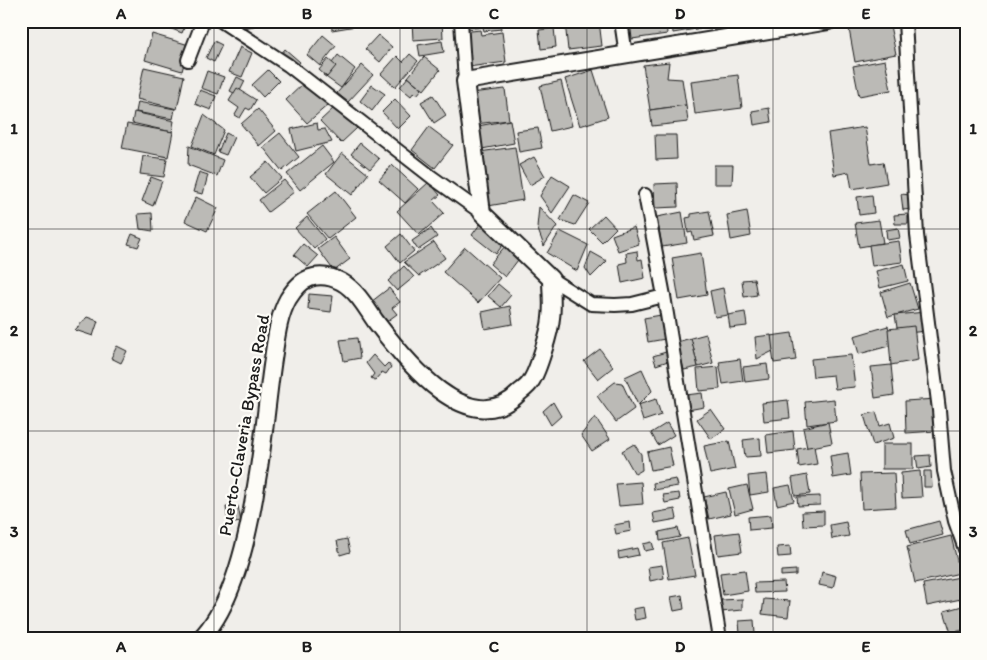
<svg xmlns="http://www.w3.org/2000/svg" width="987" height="660" font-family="Itim,sans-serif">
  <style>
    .building { fill: #bbbab6; stroke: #1c1c1c }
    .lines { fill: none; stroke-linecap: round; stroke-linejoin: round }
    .minor-casing { stroke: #1c1c1c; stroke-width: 16 }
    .tertiary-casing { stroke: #1c1c1c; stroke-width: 20 }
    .minor { stroke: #fdfcf7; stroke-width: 12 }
    .tertiary { stroke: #fdfcf7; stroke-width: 16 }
    .grid { fill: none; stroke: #1c1c1c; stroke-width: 1; stroke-opacity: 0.55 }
    .labels { text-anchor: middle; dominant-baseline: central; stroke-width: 4.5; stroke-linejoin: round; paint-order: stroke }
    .street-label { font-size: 18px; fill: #1c1c1c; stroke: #fdfcf7 }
    .neatline { fill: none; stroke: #1c1c1c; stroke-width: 2 }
    .grid-label { font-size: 16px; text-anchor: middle; font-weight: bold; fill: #1c1c1c }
  </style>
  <rect width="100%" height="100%" fill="#f0eeea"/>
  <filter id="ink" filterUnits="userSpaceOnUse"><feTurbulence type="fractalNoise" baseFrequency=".02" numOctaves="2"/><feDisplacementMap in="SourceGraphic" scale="10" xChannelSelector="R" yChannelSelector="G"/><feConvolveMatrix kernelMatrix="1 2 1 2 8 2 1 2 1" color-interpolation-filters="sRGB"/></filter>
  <g filter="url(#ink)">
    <!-- building -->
    <g class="building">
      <path d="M160 21H187L182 33 159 24Z"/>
      <path d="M235 21H259L253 22 254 26 237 29Z"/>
      <path d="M331 21H367L368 24 332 30Z"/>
      <path d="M412 21H442L443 38 413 40Z"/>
      <path d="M467 21H500L501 29 484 31 483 27 468 29Z"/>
      <path d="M573 21H599L602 46 568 50 565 22Z"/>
      <path d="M630 21H666L667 34 632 39Z"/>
      <path d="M672 21H700L702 28 673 33Z"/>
      <path d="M889 21 896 54 855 62 849 29Z"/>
      <path d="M554 28 556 47 541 49 539 30Z"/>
      <path d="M480 30 481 35 502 32 506 62 468 67 463 32Z"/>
      <path d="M152 34 189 45 182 71 145 60Z"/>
      <path d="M323 35 336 46 320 66 307 55Z"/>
      <path d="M378 35 392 47 380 62 365 49Z"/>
      <path d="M214 41 222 45 214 62 206 58Z"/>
      <path d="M442 41 444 52 420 56 418 45Z"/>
      <path d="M240 47 252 53 242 77 229 72Z"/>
      <path d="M285 49 300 62 296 67 281 54Z"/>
      <path d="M410 54 418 61 395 87 381 74 397 56 403 62Z"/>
      <path d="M338 55 355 69 341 88 323 75Z"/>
      <path d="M424 57 440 70 424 90 408 77Z"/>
      <path d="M328 59 336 66 327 77 319 70Z"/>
      <path d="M885 60 891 90 859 96 853 66Z"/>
      <path d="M669 62 667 78 682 79 686 105 650 110 643 65Z"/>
      <path d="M362 65 373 75 348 102 337 93Z"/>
      <path d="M144 67 184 76 177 109 137 99Z"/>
      <path d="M268 70 279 81 263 97 252 85Z"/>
      <path d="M593 70 608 117 580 126 565 79Z"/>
      <path d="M207 71 224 77 218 94 201 88Z"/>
      <path d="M738 75 742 108 695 114 691 81Z"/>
      <path d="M237 77 245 81 238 95 230 91Z"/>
      <path d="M408 77 422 89 417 95 414 92 411 96 400 87Z"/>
      <path d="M307 80 329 104 307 123 286 100Z"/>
      <path d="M561 81 572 126 550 131 540 86Z"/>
      <path d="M372 85 385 94 372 111 360 101Z"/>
      <path d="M237 88 256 100 250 110 246 108 240 118 235 115 239 108 229 101Z"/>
      <path d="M505 89 509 120 475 124 471 93Z"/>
      <path d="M200 90 216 96 211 110 195 104Z"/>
      <path d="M433 95 446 115 434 123 421 102Z"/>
      <path d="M395 99 411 116 398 129 382 112Z"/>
      <path d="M138 102 175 109 173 119 136 112Z"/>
      <path d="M686 105 688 122 652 126 650 110Z"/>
      <path d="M336 106 357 128 341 143 320 121Z"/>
      <path d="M769 108 771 122 754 125 752 111Z"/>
      <path d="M258 109 276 131 259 146 241 124Z"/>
      <path d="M134 112 174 121 172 132 132 123Z"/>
      <path d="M204 115 224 130 214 155 192 146Z"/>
      <path d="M510 120 514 143 482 149 478 126Z"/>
      <path d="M317 123 318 130 325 129 332 142 296 151 291 129Z"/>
      <path d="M127 124 173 132 168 157 122 148Z"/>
      <path d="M429 127 453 145 435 168 412 150Z"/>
      <path d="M865 127 871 164 883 162 887 183 852 189 849 172 834 175 828 133Z"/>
      <path d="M538 128 542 148 519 152 516 131Z"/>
      <path d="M226 133 234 137 226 155 218 152Z"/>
      <path d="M280 133 299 157 282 171 263 147Z"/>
      <path d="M655 135H676L677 159 656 160Z"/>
      <path d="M360 143 379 159 370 169 351 154Z"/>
      <path d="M189 146 223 160 217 176 188 165Z"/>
      <path d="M322 146 334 162 300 190 287 174Z"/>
      <path d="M515 147 523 200 488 206 479 152Z"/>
      <path d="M342 153 368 174 352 195 326 174Z"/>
      <path d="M143 156 167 159 164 177 140 174Z"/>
      <path d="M534 157 545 176 530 185 519 165Z"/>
      <path d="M268 162 282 178 264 193 250 177Z"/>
      <path d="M392 165 418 189 405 203 379 180Z"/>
      <path d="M714 165H733L732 184H714Z"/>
      <path d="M199 172 208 175 203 194 193 192Z"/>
      <path d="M552 175 570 186 552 213 540 196Z"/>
      <path d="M151 177 162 181 153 206 142 201Z"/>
      <path d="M284 180 294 192 268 212 259 200Z"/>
      <path d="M429 182 440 195 433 201 444 213 419 235 397 211Z"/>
      <path d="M677 183 678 207 655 208 654 184Z"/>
      <path d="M336 191 356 217 328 239 307 214Z"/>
      <path d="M901 194 910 195 912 209 903 210Z"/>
      <path d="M574 195 589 203 575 225 560 220Z"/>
      <path d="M872 195 874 213 859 215 857 197Z"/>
      <path d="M196 197 218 208 207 231 185 221Z"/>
      <path d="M539 207 557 226 544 246 537 227Z"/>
      <path d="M709 211 714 236 694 240 692 232 688 233 686 218 691 217V214Z"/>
      <path d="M747 211 751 236 731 240 727 215Z"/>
      <path d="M682 212 687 243 662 247 657 217Z"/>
      <path d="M152 213 153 231 140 229 138 214Z"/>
      <path d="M908 214V224H895L894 215Z"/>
      <path d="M604 215 616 228 602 242 589 229Z"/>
      <path d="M307 217 325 239 314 249 295 228Z"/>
      <path d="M483 220 507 239 496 254 472 235Z"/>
      <path d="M879 220 883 243 859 247 855 223Z"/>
      <path d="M634 227 639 244 618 251 612 235Z"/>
      <path d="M431 228 437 237 418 250 412 241Z"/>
      <path d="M898 228 900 238 887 240 886 230Z"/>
      <path d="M560 231 588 245 577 271 547 253Z"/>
      <path d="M132 234 142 238 138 247 128 244Z"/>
      <path d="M401 234 414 251 400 263 387 246Z"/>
      <path d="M334 237 350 259 334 271 318 249Z"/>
      <path d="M899 241 902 262 872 266 869 245Z"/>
      <path d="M434 242 445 258 419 276 404 262Z"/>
      <path d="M303 244 318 256 308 267 294 255Z"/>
      <path d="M506 245 521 256 505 277 490 264Z"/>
      <path d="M465 247 500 278 478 303 443 272Z"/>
      <path d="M637 251 638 260 642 259 645 278 622 283 619 264 627 262 626 253Z"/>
      <path d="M591 252 607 261 591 277 585 268Z"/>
      <path d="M701 253 707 295 679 300 672 258Z"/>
      <path d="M904 264 908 281 880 288 876 271Z"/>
      <path d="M404 266 414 277 397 291 388 281Z"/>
      <path d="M754 279 757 295 744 297 742 280Z"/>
      <path d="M910 283 918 309 888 317 881 292Z"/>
      <path d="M498 284 511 295 501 307 488 296Z"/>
      <path d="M389 288 400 302 392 308 397 314 386 322 371 302Z"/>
      <path d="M723 288 728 315 715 317 710 291Z"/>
      <path d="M309 294 333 296 331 312 308 309Z"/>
      <path d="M510 306 513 324 485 329 482 312Z"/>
      <path d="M745 312 747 326 730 328 728 315Z"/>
      <path d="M925 312 926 331 898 334 895 315Z"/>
      <path d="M661 315 665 339 648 342 644 318Z"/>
      <path d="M87 317 98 321 93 336 75 330Z"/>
      <path d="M888 326 893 345 859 354 854 336Z"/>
      <path d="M914 326 918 360 891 365 888 329Z"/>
      <path d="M792 333 796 360 774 363 770 336Z"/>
      <path d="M706 334 713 363 698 367 691 338Z"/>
      <path d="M771 335 773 351 757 359 755 337Z"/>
      <path d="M357 338 360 358 344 361 340 340Z"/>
      <path d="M691 338 698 367 684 370 677 342Z"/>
      <path d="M117 346 127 351 121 363 111 358Z"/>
      <path d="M600 349 613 367 598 379 584 361Z"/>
      <path d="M669 351 671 360 656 365 653 356Z"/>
      <path d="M373 355 384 367 388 363 391 367 386 374 382 372 375 380 371 378 374 374 366 363Z"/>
      <path d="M851 355 855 387 835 389 833 375 813 377 811 359Z"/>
      <path d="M740 359 743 381 723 384 719 362Z"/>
      <path d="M767 364 769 379 745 382 743 367Z"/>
      <path d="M891 365 894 395 875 398 871 367Z"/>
      <path d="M718 367 720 389 699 391 697 369Z"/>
      <path d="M642 369 652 391 638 405 625 377Z"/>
      <path d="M615 382 622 383 634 409 616 422 597 396Z"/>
      <path d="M702 393 704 407 688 410 686 395Z"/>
      <path d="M656 399 661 415 643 421 638 405Z"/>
      <path d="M834 399 836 421 807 425 805 402Z"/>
      <path d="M936 399 937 431 906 433 905 401Z"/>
      <path d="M788 400 790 418 764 421 762 403Z"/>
      <path d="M553 402 561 416 551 425 543 411Z"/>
      <path d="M711 409 725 429 711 439 697 419Z"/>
      <path d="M876 412 880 426 890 423 894 438 873 445 864 415Z"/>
      <path d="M595 417 610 439 592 451 581 435Z"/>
      <path d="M828 422 832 443 807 448 803 428Z"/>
      <path d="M667 423 674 435 658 445 651 433Z"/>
      <path d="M793 431 795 450 768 453 766 435Z"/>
      <path d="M760 438 761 456 745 457 743 440Z"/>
      <path d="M729 441 735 469 710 474 704 446Z"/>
      <path d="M634 444 641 454 642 470 635 474 622 451Z"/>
      <rect x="882" y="444" width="31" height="25"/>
      <path d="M814 446 817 464 799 467 797 449Z"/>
      <path d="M669 447 673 466 651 470 647 452Z"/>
      <path d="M848 453 851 475 833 478 830 456Z"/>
      <path d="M930 455 931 467 918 469 916 456Z"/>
      <path d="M920 471 922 497 902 498 901 473Z"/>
      <path d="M924 471H931L932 487H924Z"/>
      <path d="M894 473 896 507 862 509 860 474Z"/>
      <path d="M767 474 769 492 750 495 748 476Z"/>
      <path d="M807 475 810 494 795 496 792 478Z"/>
      <path d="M676 479 678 486 654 490 653 483Z"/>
      <path d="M641 482 643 504 619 506 616 484Z"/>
      <path d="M747 485 753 509 735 514 729 489Z"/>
      <path d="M790 485 794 501 777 505 774 488Z"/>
      <path d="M726 492 731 514 709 519 704 497Z"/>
      <path d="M679 493 680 500 665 503 663 495Z"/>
      <path d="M820 496V505L798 506 797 497Z"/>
      <path d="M238 506 241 522 228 524 226 507Z"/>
      <path d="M675 509 677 519 655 523 653 513Z"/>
      <path d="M824 511V525L803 526 802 512Z"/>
      <path d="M771 515 772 528 749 530 748 517Z"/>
      <path d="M939 521 943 535 910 544 906 530Z"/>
      <path d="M630 522 631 531 616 534 614 525Z"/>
      <path d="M846 522 849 536 832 539 830 525Z"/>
      <path d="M678 528 680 537 660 541 659 532Z"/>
      <path d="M739 532 742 552 718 555 715 535Z"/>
      <path d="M951 536 960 573 915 583 907 547Z"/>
      <path d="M688 538 695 575 669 579 663 543Z"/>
      <path d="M347 539 350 552 340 555 337 541Z"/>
      <path d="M652 542 654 549 645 551 643 544Z"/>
      <path d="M790 546 791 556 778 557 777 547Z"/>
      <path d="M637 548 639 555 619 559 618 552Z"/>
      <path d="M662 565 664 578 650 581 648 567Z"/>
      <path d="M745 570 748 591 723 595 720 573Z"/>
      <path d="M796 570V575L781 576V571Z"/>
      <path d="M822 572 836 576 833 588 819 585Z"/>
      <path d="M965 576 966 598 927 606 923 584Z"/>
      <path d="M784 582 785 592 755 593 754 583Z"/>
      <path d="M682 595 684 609 674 611 671 597Z"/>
      <path d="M742 599V610L721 612V600Z"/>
      <path d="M764 599 790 601 788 617 762 614Z"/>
      <path d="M966 605V629L951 633 944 611Z"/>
      <path d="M644 607 646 618 635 620 633 609Z"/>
      <path d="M754 620 755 634H740L739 621Z"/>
      <path d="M951 633V639H931L930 634Z"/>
    </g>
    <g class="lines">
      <defs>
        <g id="minor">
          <path d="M221 21 288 65 433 178 482 213"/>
          <path d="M461 21 465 81"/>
          <path d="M621 21 626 55"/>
          <path d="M905 21 917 235 939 410 944 471 955 521 966 552"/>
          <path d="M188 60 203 21"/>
          <path d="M645 195 664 296 720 639"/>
          <path d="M551 279 591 304 615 305 632 304 664 296"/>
        </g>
        <path id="tertiary" d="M200 639C235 604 250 527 257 480 264 440 267 399 273 359 276 340 278 317 288 299 293 291 301 281 310 278 324 273 340 279 350 288 361 297 368 311 376 322 404 359 470 444 520 392 524 389 529 385 531 381 538 371 550 331 551 318 553 305 551 291 551 279L482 213 465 81 829 21"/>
      </defs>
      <!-- minor casing -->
      <use href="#minor" class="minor-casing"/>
      <!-- tertiary casing -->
      <use href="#tertiary" class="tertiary-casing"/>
      <!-- minor -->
      <use href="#minor" class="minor"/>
      <!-- tertiary -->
      <use href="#tertiary" class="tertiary"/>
    </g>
  </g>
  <!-- grid -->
  <path class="grid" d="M214 21V639M400 21V639M587 21V639M773 21V639M21 229H966M21 431H966"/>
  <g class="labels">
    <!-- street labels -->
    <g class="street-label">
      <text transform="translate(244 425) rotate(-80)">Puerto-Claveria Bypass Road</text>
    </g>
  </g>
  <!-- margin -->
  <rect width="987" height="660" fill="none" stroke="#fdfcf7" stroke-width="55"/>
  <rect x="28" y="28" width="932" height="604" class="neatline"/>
  <g class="grid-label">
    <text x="121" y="19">A</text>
    <text x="307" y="19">B</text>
    <text x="494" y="19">C</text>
    <text x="680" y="19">D</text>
    <text x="866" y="19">E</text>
    <text x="14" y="134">1</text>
    <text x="973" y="134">1</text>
    <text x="14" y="336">2</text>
    <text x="973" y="336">2</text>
    <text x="14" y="537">3</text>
    <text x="973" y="537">3</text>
    <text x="121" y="652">A</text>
    <text x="307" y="652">B</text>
    <text x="494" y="652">C</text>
    <text x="680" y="652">D</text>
    <text x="866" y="652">E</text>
  </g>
</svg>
